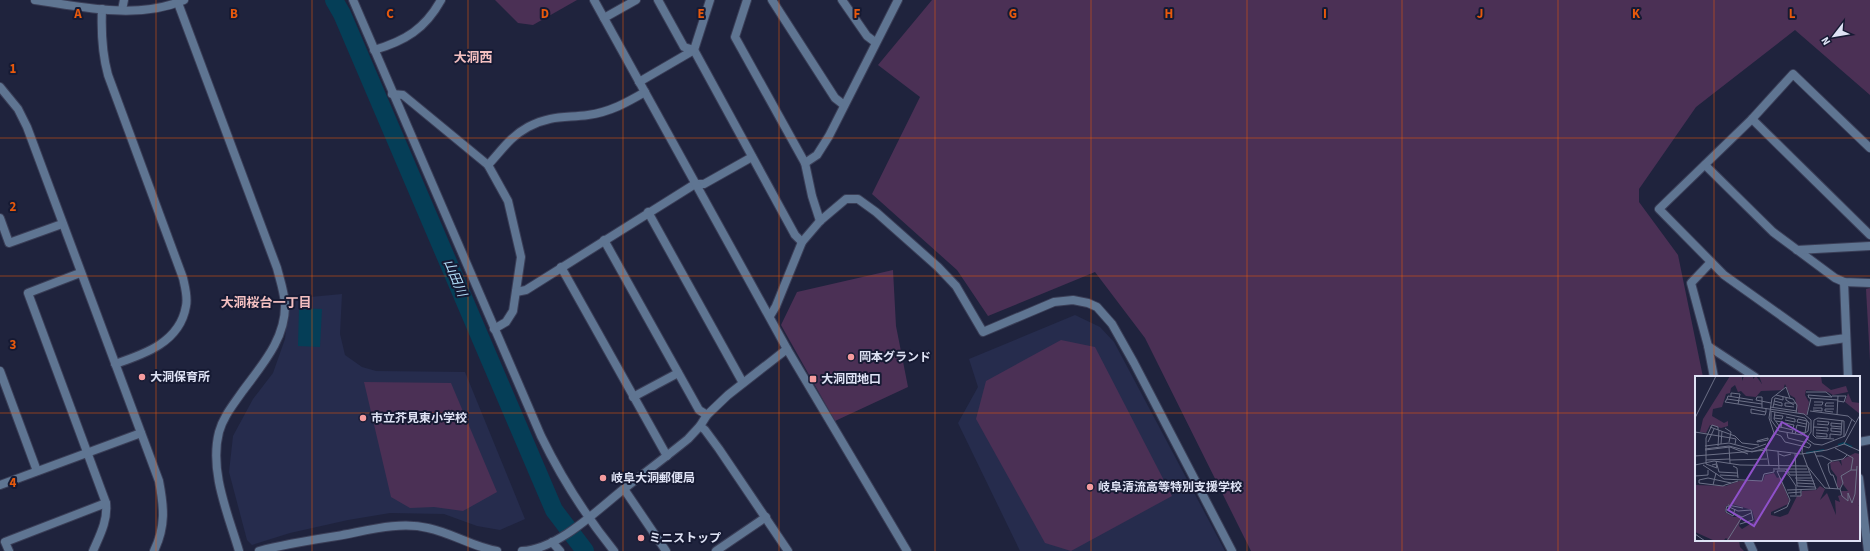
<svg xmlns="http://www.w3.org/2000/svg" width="1870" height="551" font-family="'Source Sans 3','Noto Sans JP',sans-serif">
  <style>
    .built { fill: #262c4d }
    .green { fill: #4b3055 }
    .water { fill: #053e57 }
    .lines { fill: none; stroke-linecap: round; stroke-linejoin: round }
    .river { stroke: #053e57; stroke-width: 18 }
    .minor-casing { stroke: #3a3e57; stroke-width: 10 }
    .tertiary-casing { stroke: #3a3e57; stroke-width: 10 }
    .minor { stroke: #5f7592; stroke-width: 8 }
    .tertiary { stroke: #5f7592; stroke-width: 8 }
    .grid { fill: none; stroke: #e8590c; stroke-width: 1; stroke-opacity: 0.55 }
    .poi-dot { fill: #f59b9e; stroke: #161a33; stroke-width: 1.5 }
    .labels { text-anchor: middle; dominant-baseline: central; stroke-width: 4; stroke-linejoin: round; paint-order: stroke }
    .poi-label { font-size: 12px; font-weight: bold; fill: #dfe3f5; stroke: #161a33; text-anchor: start }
    .neighbourhood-label { font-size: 13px; font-weight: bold; fill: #f4c0c1; stroke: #161a33 }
    .water-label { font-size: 13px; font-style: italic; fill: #b1ddf7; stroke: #161a33 }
    .inset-river { fill: none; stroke: #053e57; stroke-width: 2 }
    .inset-road { fill: none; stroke: #6c7087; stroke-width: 1 }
    .view { fill: #8f51ca; fill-opacity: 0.15; stroke: #8f51ca; stroke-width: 2 }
    .inset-edge { fill: none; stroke: #dfe3f5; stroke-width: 2 }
    .grid-label { font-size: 13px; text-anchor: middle; font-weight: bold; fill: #e8590c; stroke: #161a33; stroke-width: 4; stroke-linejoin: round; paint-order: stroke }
  </style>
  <rect width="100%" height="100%" fill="#1f233d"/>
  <!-- built -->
  <g class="built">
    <path d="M342 294 340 334 345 355 362 367 376 371 465 372 525 519 500 530 477 526 444 514 390 513 348 520 290 533 252 545 247 540 229 472 233 436 253 399 273 373 285 339 289 299Z"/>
    <path d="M1075 315 1100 327 1114 342 1225 551H1020L958 423 978 387 969 359Z"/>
  </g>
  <!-- green -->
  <g class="green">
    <path d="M495 0H577L533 25 518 23Z"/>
    <path d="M932 0H1870V95L1795 30 1696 107 1639 189V202L1678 255 1703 377H1696V540H1739L1740 547 1744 551H1251L1145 338 1095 272 988 316 957 270 872 194 920 97 878 65Z"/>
    <path d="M893 270 896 326 908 387 835 421 781 325 797 292Z"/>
    <path d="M1870 288V361L1866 289Z"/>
    <path d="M1061 340 1095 347 1172 496 1071 551 1045 543 976 419 986 381Z"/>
    <path d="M364 382 451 383 497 492 463 511 434 507 410 508 391 497Z"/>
  </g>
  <!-- water -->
  <path class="water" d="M299 308 322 309 320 347 298 346Z"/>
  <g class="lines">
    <!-- river -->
    <path class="river" d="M334 0 342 14 554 510 585 551"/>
    <defs>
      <g id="minor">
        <path d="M658 0 684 47 694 50 795 235 802 242"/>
        <path d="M747 0 735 37 805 163 812 196 820 221"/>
        <path d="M772 0 835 98 844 105"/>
        <path d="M842 0 867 36 875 42"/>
        <path d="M178 3 277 268C280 280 284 291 285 304 286 339 261 366 242 392 233 405 223 417 219 432 209 471 228 514 239 551"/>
        <path d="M102 9C101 32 102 53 108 75L183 278C185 287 188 297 186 306 180 342 145 354 115 364"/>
        <path d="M122 10 124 0"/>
        <path d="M604 18 636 0"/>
        <path d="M374 50C405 41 425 29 441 0"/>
        <path d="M639 82 694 50 710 0"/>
        <path d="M0 87 18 109 27 127 159 481C164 507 166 526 154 551"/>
        <path d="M392 94 403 95 488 165 508 201 521 257 513 311 506 322 494 329"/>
        <path d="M1752 119 1870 235"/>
        <path d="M805 163 817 155 829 136 898 0"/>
        <path d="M488 165C501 151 511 136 528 127 551 115 565 118 588 115 610 112 626 103 645 92"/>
        <path d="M1705 165 1773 232 1835 278 1844 282 1870 283"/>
        <path d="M648 212 743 383"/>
        <path d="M0 218 9 243 62 224"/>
        <path d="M604 240 699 410 707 415"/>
        <path d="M1797 250 1870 246"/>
        <path d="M1711 262 1691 283 1708 346 1755 377"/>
        <path d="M561 267 667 456"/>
        <path d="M80 273 28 293 106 503C108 520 100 535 93 551"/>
        <path d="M1844 282 1848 377"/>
        <path d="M516 292 526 290 695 184H704L752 157"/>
        <path d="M770 316 776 306 802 242 820 221 846 199H858L876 212 938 267 956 286 983 332 1054 302 1073 300 1088 303 1097 307 1112 324 1134 363 1232 551"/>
        <path d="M1846 338 1818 342 1724 275 1659 209 1752 119 1793 74 1870 148"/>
        <path d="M1708 346 1714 377"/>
        <path d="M0 371 37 471"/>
        <path d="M633 397 678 373"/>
        <path d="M700 426 705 430 719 449 788 551"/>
        <path d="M1859 442 1870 440"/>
        <path d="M1859 478 1868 551"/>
        <path d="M0 485 141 433"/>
        <path d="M624 489 666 551"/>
        <path d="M1748 540 1753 551"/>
        <path d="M1802 540 1804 551"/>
        <path d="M552 542 560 551"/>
        <path d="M9 551 5 542 106 503"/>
        <path d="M716 551 766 517"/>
      </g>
      <g id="tertiary">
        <path d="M35 0C83 7 138 20 184 0"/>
        <path d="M353 0 541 436C561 477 585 515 614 551"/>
        <path d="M594 0 787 349 907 551"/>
        <path d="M259 551C285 544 311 540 337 536 366 531 399 521 428 528 452 533 473 547 497 551"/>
        <path d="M522 551C559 549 597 510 625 488 646 472 667 456 688 439L700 426 707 415 728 395 787 349"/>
      </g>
    </defs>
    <!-- minor casing -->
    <use href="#minor" class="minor-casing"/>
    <!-- tertiary casing -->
    <use href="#tertiary" class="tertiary-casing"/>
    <!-- minor -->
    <use href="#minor" class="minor"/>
    <!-- tertiary -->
    <use href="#tertiary" class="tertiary"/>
  </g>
  <!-- grid -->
  <path class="grid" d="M156 0V551M312 0V551M468 0V551M623 0V551M779 0V551M935 0V551M1091 0V551M1247 0V551M1402 0V551M1558 0V551M1714 0V377M0 138H1870M0 276H1870M0 413H1696M1859 413H1870M1714 540V551"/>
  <!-- markers -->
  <g class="poi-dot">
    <circle cx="851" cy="357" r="4"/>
    <circle cx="142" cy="377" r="4"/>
    <rect x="809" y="375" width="8" height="8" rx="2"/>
    <circle cx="363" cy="418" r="4"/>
    <circle cx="603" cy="478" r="4"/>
    <circle cx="1090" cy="487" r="4"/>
    <circle cx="641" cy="538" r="4"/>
  </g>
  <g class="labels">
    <!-- poi labels -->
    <g class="poi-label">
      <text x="859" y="357">岡本グランド</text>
      <text x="150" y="377">大洞保育所</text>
      <text x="821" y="379">大洞団地口</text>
      <text x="371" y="418">市立芥見東小学校</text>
      <text x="611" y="478">岐阜大洞郵便局</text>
      <text x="1098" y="487">岐阜清流高等特別支援学校</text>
      <text x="649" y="538">ミニストップ</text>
    </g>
    <!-- neighbourhood labels -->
    <g class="neighbourhood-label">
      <text x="473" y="58">大洞西</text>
      <text x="266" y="303">大洞桜台一丁目</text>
    </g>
    <!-- water labels -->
    <g class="water-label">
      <text transform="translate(455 278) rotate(67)">山田川</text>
    </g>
  </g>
  <!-- overview -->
  <g transform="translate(1695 376)">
    <rect width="165" height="165" fill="#1f233d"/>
    <path d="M35 0H47V5L49 0H58V3L61 0 67 8 64 0H126L127 7 136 14 151 10 153 16 138 19 133 16 111 14 110 19 114 26 112 39 103 37 100 22 95 19 90 8 88 14 66 15 61 21 51 20 46 15 43 16 40 9 36 12 35 17 31 18 27 31 18 33 17 40 29 47 33 45V50L26 52 15 49 11 57 5 56 8 43ZM153 17 157 26 165 27V38L150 26ZM160 77 165 78V128L163 130 165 129V165H34L31 162 28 165H20L0 156V105L1 109 31 110 44 105H68L70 99 79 97 82 102 85 101 94 124 93 128 76 136V139L85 141 93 138 102 120H106L107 115 121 114 125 110 130 113 125 124 132 117 141 139 140 124 145 126 143 120 146 119V115H153L147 107 145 112 142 111V101L136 93 135 86 144 85 147 90 146 84ZM37 128 57 134 60 145 47 153 44 150 46 141H38L30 136 31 130Z" fill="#4b3055" fill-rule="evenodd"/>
    <path class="inset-river" d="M143 69 149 67 157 71M111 77 129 74"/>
    <path class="inset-road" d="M111 16H131L137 21M81 19 98 23 102 29 101 37M137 20H151L149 26 143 25M91 21V24L99 29M137 21 113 19 114 22 143 24M32 23 30 26 43 28 45 18 36 17V20M58 24 33 20 32 23 67 28M61 24 62 21H67V32L109 38 116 44V56L108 68 107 76 121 113 92 114M61 24 76 27M43 28 67 32M79 28 87 30V27L79 25M119 29H127L128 26H119M139 30H130L131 27H139M75 31 102 35M78 31 80 22 88 24V21M99 31 90 30V27H101M118 34 127 35V32H118M75 35 80 36 91 38 110 42 114 47 113 55 107 59 84 55 76 44V36M115 35 153 40 160 46M71 36 56 33V37L70 39 71 36V32M80 36 79 43 85 51 98 54 97 57M138 36 130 35V33H139M112 39 116 22M142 39 143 20M0 42 21 0M79 42 87 43 88 40 79 39M123 42 149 45V61M90 44 100 46V43L91 41M81 45 87 46 86 52M90 47 99 49 98 52M111 48 102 46 103 43 112 45M122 48 133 49 134 46 122 45M15 51 40 60 47 67 64 69M119 51 133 52V55L121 54M147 51 136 50V47L147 48M30 52 36 56 34 66M101 53 102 49 111 51M0 56 36 62 41 63 40 68M146 56 136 55V52L146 53M79 57 86 60 90 66 107 70M92 57 93 62 109 66M100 58 101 55 110 57 112 45M121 60 132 61V58L121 57M73 62V64L62 66V65ZM121 62 118 59 119 44 123 42M121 62 139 63M135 62V58L146 59 147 44M112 63 119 68 127 69 150 60 157 43M13 66 19 53M26 68 27 55M149 68 165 39M10 70 34 67 57 73 71 68M23 70 24 54M108 70 114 72 116 69 110 65M34 71 35 87M140 72 158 82 156 94H162M10 73 34 70 57 76 71 72M10 74 35 71 53 78M83 75 84 93M119 75 135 113M84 78 89 80 96 78M100 78 102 110M0 80 73 74 106 78 132 74 149 68 165 75M121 80H127L137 85 148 83 152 79M11 84 35 83M35 84 72 83M21 85 24 96 42 97M137 85 133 88 134 95 136 99H138L143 113M11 88V62L17 49 23 51V54M11 88 22 92 21 88 17 89M0 89 19 85 45 89 112 90 130 112 145 113M8 89 29 103 67 105 69 98 79 96V94M74 89 71 71 79 57 74 42 77 22 91 11 95 22M38 90 42 92 43 102M78 93H112M91 93 95 99H115M156 94 146 100 148 107 145 113 147 120 153 125V117L157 127M82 95H90L95 101 101 110V119M93 96H114M25 99 43 100M0 100 13 99V94M100 102H117M101 104 119 105M36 107 13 102 4 104V107L28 110 30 109 43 105M102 107 120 108M18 109 21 97M102 110 120 111M93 117 106 116M95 120H106V114M157 127 160 118 162 90M33 129 48 132M31 133 32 130 43 135 56 134 58 144 45 148M31 133V136L38 140 40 133M31 133 47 141M79 137 92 131 95 124 82 95M0 158 10 165M32 165 47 141 56 137"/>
    <path class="view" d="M87 46 113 61 59 150 33 134Z"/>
    <rect width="165" height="165" class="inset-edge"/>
  </g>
  <g class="grid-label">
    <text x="78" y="18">A</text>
    <text x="234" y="18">B</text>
    <text x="390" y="18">C</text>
    <text x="545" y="18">D</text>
    <text x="701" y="18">E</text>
    <text x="857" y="18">F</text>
    <text x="1013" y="18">G</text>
    <text x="1169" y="18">H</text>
    <text x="1325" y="18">I</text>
    <text x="1480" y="18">J</text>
    <text x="1636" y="18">K</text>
    <text x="1792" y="18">L</text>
    <text x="13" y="73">1</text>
    <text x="13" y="211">2</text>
    <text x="13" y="349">3</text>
    <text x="13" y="487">4</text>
  </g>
  <!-- north arrow -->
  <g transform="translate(1834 36) rotate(239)" stroke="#161a33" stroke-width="3" paint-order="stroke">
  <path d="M0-3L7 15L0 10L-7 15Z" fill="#dfe3f5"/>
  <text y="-6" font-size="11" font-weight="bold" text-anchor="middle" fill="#dfe3f5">N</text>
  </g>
</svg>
